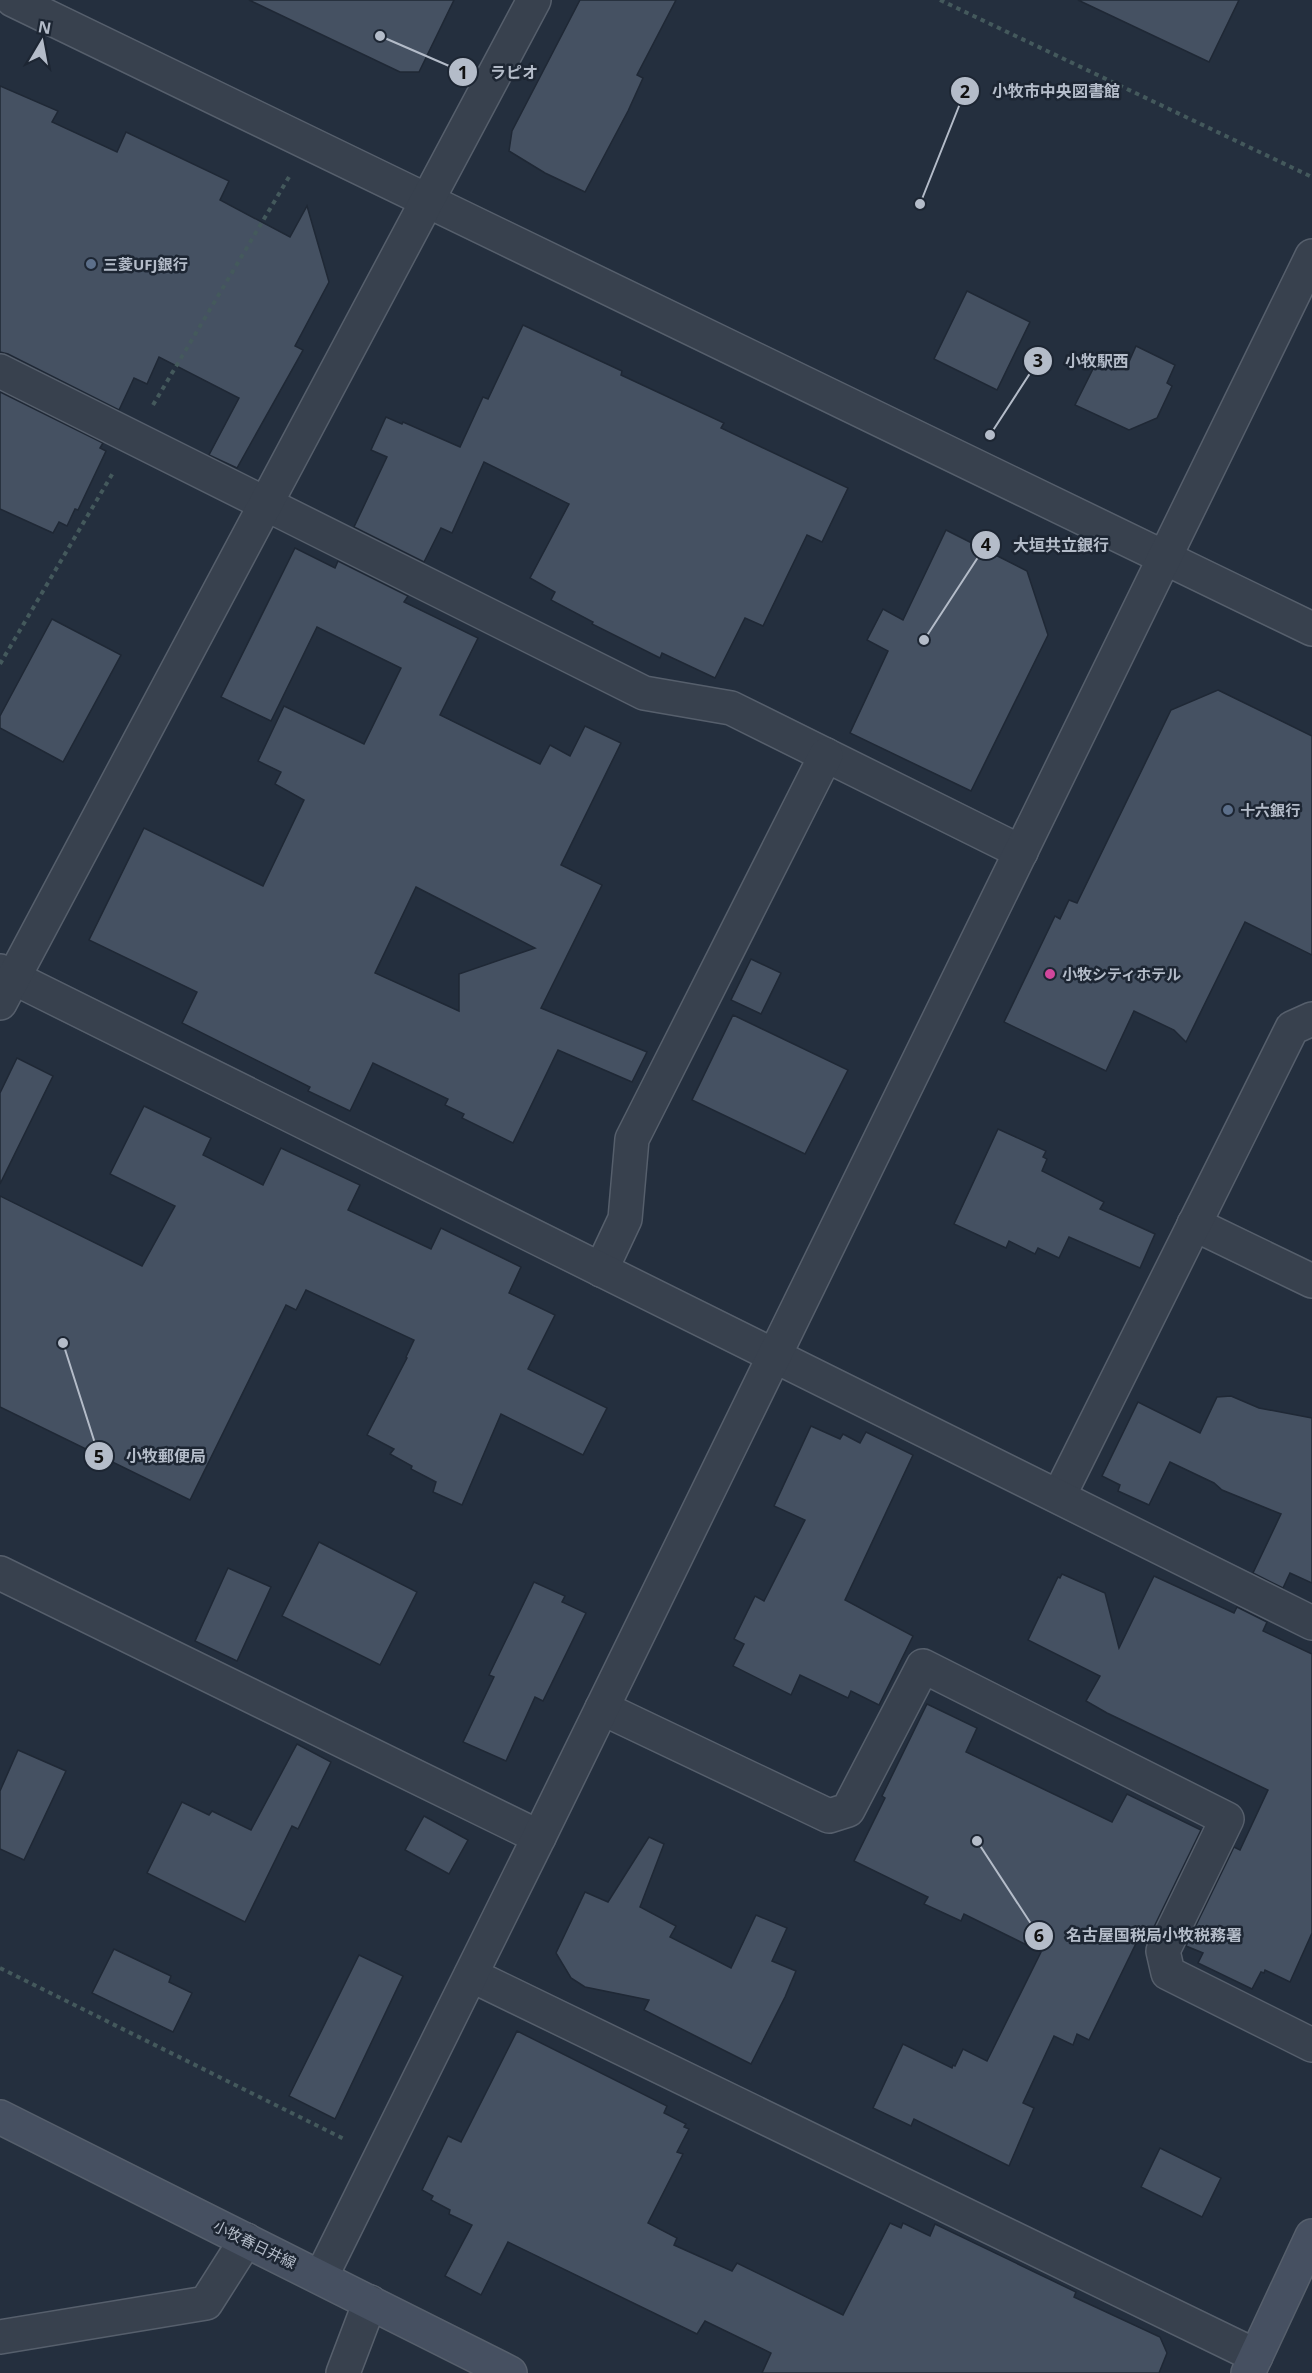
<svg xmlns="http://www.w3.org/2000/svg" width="1312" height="2373" font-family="'Noto Sans','Noto Sans JP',sans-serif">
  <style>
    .building { fill: #455162; stroke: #1f2835; stroke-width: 1.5; fill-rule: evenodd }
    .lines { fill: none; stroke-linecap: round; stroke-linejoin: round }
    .minor-casing { stroke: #565f6c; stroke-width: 36 }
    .tertiary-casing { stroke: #565f6c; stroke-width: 36 }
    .secondary-casing { stroke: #565f6c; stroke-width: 36 }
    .path { stroke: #44595c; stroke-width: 4; stroke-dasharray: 4.5 4.5; stroke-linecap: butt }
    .minor { stroke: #38414e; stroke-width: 33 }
    .tertiary { stroke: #38414e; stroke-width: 33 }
    .secondary { stroke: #465061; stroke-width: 33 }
    .service-dot { fill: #5c6f8a; stroke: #1d2633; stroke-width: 2 }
    .hotel-dot { fill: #d1479c; stroke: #1d2633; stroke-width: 2 }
    .labels { text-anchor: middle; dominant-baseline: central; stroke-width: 5; stroke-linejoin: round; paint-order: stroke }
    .poi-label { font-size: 15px; font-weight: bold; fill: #b4bcc9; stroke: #1d2633; text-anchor: start }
    .street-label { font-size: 15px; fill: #b4bcc9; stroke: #1d2633 }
    .leader { fill: none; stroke: #b4bcc9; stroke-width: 2 }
    .callout-dot { fill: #b4bcc9; stroke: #1d2633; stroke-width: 2 }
    .mark-label { font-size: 18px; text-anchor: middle; font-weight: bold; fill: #111 }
    .callout-label { font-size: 16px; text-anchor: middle; font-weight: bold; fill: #b4bcc9; stroke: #1d2633; stroke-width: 5; stroke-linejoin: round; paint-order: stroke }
  </style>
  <rect width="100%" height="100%" fill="#242f3e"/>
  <!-- building -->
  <g class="building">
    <path d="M249 0H454L419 72H400Z"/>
    <path d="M580 0H676L637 75 643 78 628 111 585 192 545 173 509 151 512 131Z"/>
    <path d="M1078 0H1239L1209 62Z"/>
    <path d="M0 86 58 111 52 122 117 152 126 132 229 181 220 200 290 237 307 206 329 282 295 346 303 350 237 468 209 455 239 398 159 357 147 384 134 378 119 410 8 354 0 352Z"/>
    <path d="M967 291 1030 322 997 390 934 359Z"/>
    <path d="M523 325 622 371 621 375 724 423 721 428 848 488 822 542 807 535 763 626 745 618 715 678 662 653 660 658 592 624 593 622 551 600 555 592 530 578 569 504 484 462 452 533 441 528 424 562 354 527 387 457 371 450 386 417 402 424 403 422 460 447 483 397 488 399Z"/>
    <path d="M1136 346 1175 365 1167 383 1172 386 1157 418 1129 430 1075 405 1102 351 1128 364Z"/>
    <path d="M0 392 103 443 100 448 106 451 78 510 75 509 67 526 59 522 53 533 0 509Z"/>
    <path d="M946 530 1027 571 1048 635 971 791 850 733 888 651 867 640 883 609 903 620Z"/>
    <path d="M295 548 335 568 338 561 408 596 404 602 478 638 440 715 540 764 550 745 570 756 585 726 621 743 561 865 602 885 541 1008 647 1052 632 1082 558 1050 513 1143 462 1118 464 1114 445 1105 448 1099 373 1063 350 1111 308 1091 310 1087 182 1023 197 992 89 940 144 828 263 886 304 800 275 784 281 772 258 761 284 706 364 744 401 668 317 627 271 721 221 697ZM416 887 535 948 459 974V1011L375 973Z"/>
    <path d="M52 619 121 655 63 762 0 728V716Z"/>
    <path d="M1218 690 1312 736V955L1245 922 1186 1042 1174 1030 1134 1011 1106 1071 1004 1022 1055 916 1060 919 1069 900 1077 903 1171 710Z"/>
    <path d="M751 959 781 973 761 1014 731 1000Z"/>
    <path d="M733 1015 848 1070 805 1154 692 1100Z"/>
    <path d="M17 1058 53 1076 0 1184V1093Z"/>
    <path d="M144 1106 211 1138 203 1155 263 1185 281 1148 360 1185 348 1210 431 1249 441 1228 521 1267 509 1293 555 1315 528 1369 607 1408 583 1455 501 1414 462 1505 433 1492 436 1482 411 1469 412 1466 390 1454 394 1449 367 1435 407 1358 406 1357 414 1340 306 1290 296 1310 286 1305 190 1500 0 1407V1196L142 1266 175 1206 110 1174Z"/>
    <path d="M998 1129 1046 1151 1043 1157 1047 1159 1042 1171 1104 1202 1100 1209 1155 1234 1140 1268 1069 1237 1059 1258 1038 1248 1035 1254 1009 1241 1006 1248 954 1224Z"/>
    <path d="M1231 1396 1259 1408 1312 1418V1583L1290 1573 1283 1588 1253 1573 1281 1514 1222 1490 1214 1483 1170 1462 1149 1505 1118 1491 1120 1485 1102 1476 1138 1402 1200 1433 1217 1397Z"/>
    <path d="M811 1426 840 1439 843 1434 860 1443 866 1432 913 1455 845 1600 913 1636 879 1705 851 1691 848 1698 800 1675 791 1695 733 1666 744 1644 734 1639 755 1596 764 1601 805 1520 774 1506Z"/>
    <path d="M319 1542 417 1592 380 1665 282 1616Z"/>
    <path d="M228 1568 271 1587 237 1661 195 1641Z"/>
    <path d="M1062 1574 1105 1593 1119 1648 1154 1576 1234 1613 1237 1607 1267 1622 1263 1631 1312 1654V1933L1290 1982 1265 1970 1264 1973 1261 1972 1252 1989 1198 1963 1203 1953 1186 1946 1234 1847 1240 1850 1268 1790 1107 1713 1086 1701 1100 1676 1028 1640 1058 1577 1060 1578Z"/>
    <path d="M534 1582 565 1596 562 1602 586 1613 543 1701 535 1697 506 1761 463 1742 494 1677 489 1675Z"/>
    <path d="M927 1704 977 1728 966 1752 1112 1822 1127 1794 1201 1830 1152 1931 1144 1927 1089 2040 1077 2034 1073 2045 1054 2036 1023 2103 1034 2108 1009 2166 914 2119 911 2126 873 2108 903 2044 952 2068 953 2065 955 2066 963 2049 987 2061 1041 1952 964 1914 961 1921 924 1904 928 1897 854 1861 885 1798 882 1796Z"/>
    <path d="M297 1744 331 1762 298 1829 292 1826 245 1922 147 1873 182 1802 209 1815 212 1811 251 1830Z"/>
    <path d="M18 1750 66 1771 24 1860 0 1849V1791Z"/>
    <path d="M424 1816 468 1840 449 1874 405 1850Z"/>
    <path d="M649 1837 664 1844 640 1907 676 1926 670 1937 731 1968 756 1915 787 1928 772 1961 796 1971 785 1997 751 2064 644 2010 649 2000 585 1987 571 1978 556 1953 585 1892 608 1902Z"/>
    <path d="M114 1949 171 1976 169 1982 192 1993 173 2032 92 1993Z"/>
    <path d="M359 1955 403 1976 335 2119 289 2096Z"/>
    <path d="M517 2031 667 2106 664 2113 686 2124 684 2127 689 2129 677 2152 683 2154 648 2223 677 2238 674 2245 732 2271 737 2263 843 2315 890 2223 901 2228 903 2223 930 2236 935 2224 1076 2292 1074 2297 1160 2337 1167 2353 1159 2373H762L771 2353 705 2321 697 2334 508 2242 481 2295 445 2276 472 2225 449 2214 450 2210 431 2200 433 2196 422 2190 448 2136 461 2142Z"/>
    <path d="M1160 2148 1221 2178 1202 2217 1141 2187Z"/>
  </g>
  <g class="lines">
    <defs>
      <g id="minor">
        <path d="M0 371 644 693 731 708 1021 852"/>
        <path d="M1194 1224 1312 1281"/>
        <path d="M601 1270 625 1219 632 1139 826 755"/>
        <path d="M1059 1496 1292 1028 1312 1019"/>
        <path d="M0 1573 539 1837"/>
        <path d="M602 1708 829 1816 848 1810 923 1666 1227 1819 1163 1951 1168 1973 1312 2045"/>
        <path d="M471 1975 1256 2356"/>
        <path d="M0 2337 206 2303 246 2240"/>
        <path d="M343 2373 370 2302"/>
      </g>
      <g id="tertiary">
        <path d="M13 0 1312 629"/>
        <path d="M0 971 1312 1623"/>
        <path d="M0 1003 534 0"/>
        <path d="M321 2277 539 1837 1312 256"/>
      </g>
      <g id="secondary">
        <path d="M0 2117 510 2373"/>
        <path d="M1248 2373 1312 2236"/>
      </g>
    </defs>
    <!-- minor casing -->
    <use href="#minor" class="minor-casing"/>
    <!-- tertiary casing -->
    <use href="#tertiary" class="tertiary-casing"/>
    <!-- secondary casing -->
    <use href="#secondary" class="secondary-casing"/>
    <!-- path -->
    <g class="path">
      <path d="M940 0 1312 177"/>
      <path d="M153 405 289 177"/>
      <path d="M0 664 114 471"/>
      <path d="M0 1968 346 2140"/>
    </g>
    <!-- minor -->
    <use href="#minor" class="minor"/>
    <!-- tertiary -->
    <use href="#tertiary" class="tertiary"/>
    <!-- secondary -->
    <use href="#secondary" class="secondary"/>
  </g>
  <!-- markers -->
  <g class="service-dot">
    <circle cx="91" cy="264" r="6"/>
    <circle cx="1228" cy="810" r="6"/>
  </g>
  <circle class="hotel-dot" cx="1050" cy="974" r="6"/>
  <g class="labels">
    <!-- poi labels -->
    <g class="poi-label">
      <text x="103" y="264">三菱UFJ銀行</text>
      <text x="1240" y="810">十六銀行</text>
      <text x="1062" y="974">小牧シティホテル</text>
    </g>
    <!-- street labels -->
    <g class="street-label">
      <text transform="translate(255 2244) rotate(26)">小牧春日井線</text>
    </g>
  </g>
  <!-- callouts -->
  <path class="leader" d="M380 36L463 72M920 204L965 91M990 435L1038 361M924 640L986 545M63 1343L99 1456M977 1841L1039 1936"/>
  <g class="callout-dot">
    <circle cx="380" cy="36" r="6"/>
    <circle cx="920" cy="204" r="6"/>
    <circle cx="990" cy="435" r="6"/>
    <circle cx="924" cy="640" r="6"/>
    <circle cx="63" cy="1343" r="6"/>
    <circle cx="977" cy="1841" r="6"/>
    <circle cx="463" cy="72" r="15"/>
    <circle cx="965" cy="91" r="15"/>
    <circle cx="1038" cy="361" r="15"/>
    <circle cx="986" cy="545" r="15"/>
    <circle cx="99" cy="1456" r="15"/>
    <circle cx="1039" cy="1936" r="15"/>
  </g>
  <g class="mark-label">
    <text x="463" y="79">1</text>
    <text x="965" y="98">2</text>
    <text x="1038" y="367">3</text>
    <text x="986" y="551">4</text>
    <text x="99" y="1463">5</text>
    <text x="1039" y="1942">6</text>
  </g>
  <g class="callout-label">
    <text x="514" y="78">ラピオ</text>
    <text x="1056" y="97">小牧市中央図書館</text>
    <text x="1097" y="367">小牧駅西</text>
    <text x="1061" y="551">大垣共立銀行</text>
    <text x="166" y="1462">小牧郵便局</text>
    <text x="1154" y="1941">名古屋国税局小牧税務署</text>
  </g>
  <!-- north arrow -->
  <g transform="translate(42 42) rotate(10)" stroke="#1d2633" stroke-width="4.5" paint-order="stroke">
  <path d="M0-4.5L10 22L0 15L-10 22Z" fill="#b4bcc9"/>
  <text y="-9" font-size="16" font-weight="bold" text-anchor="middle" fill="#b4bcc9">N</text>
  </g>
</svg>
